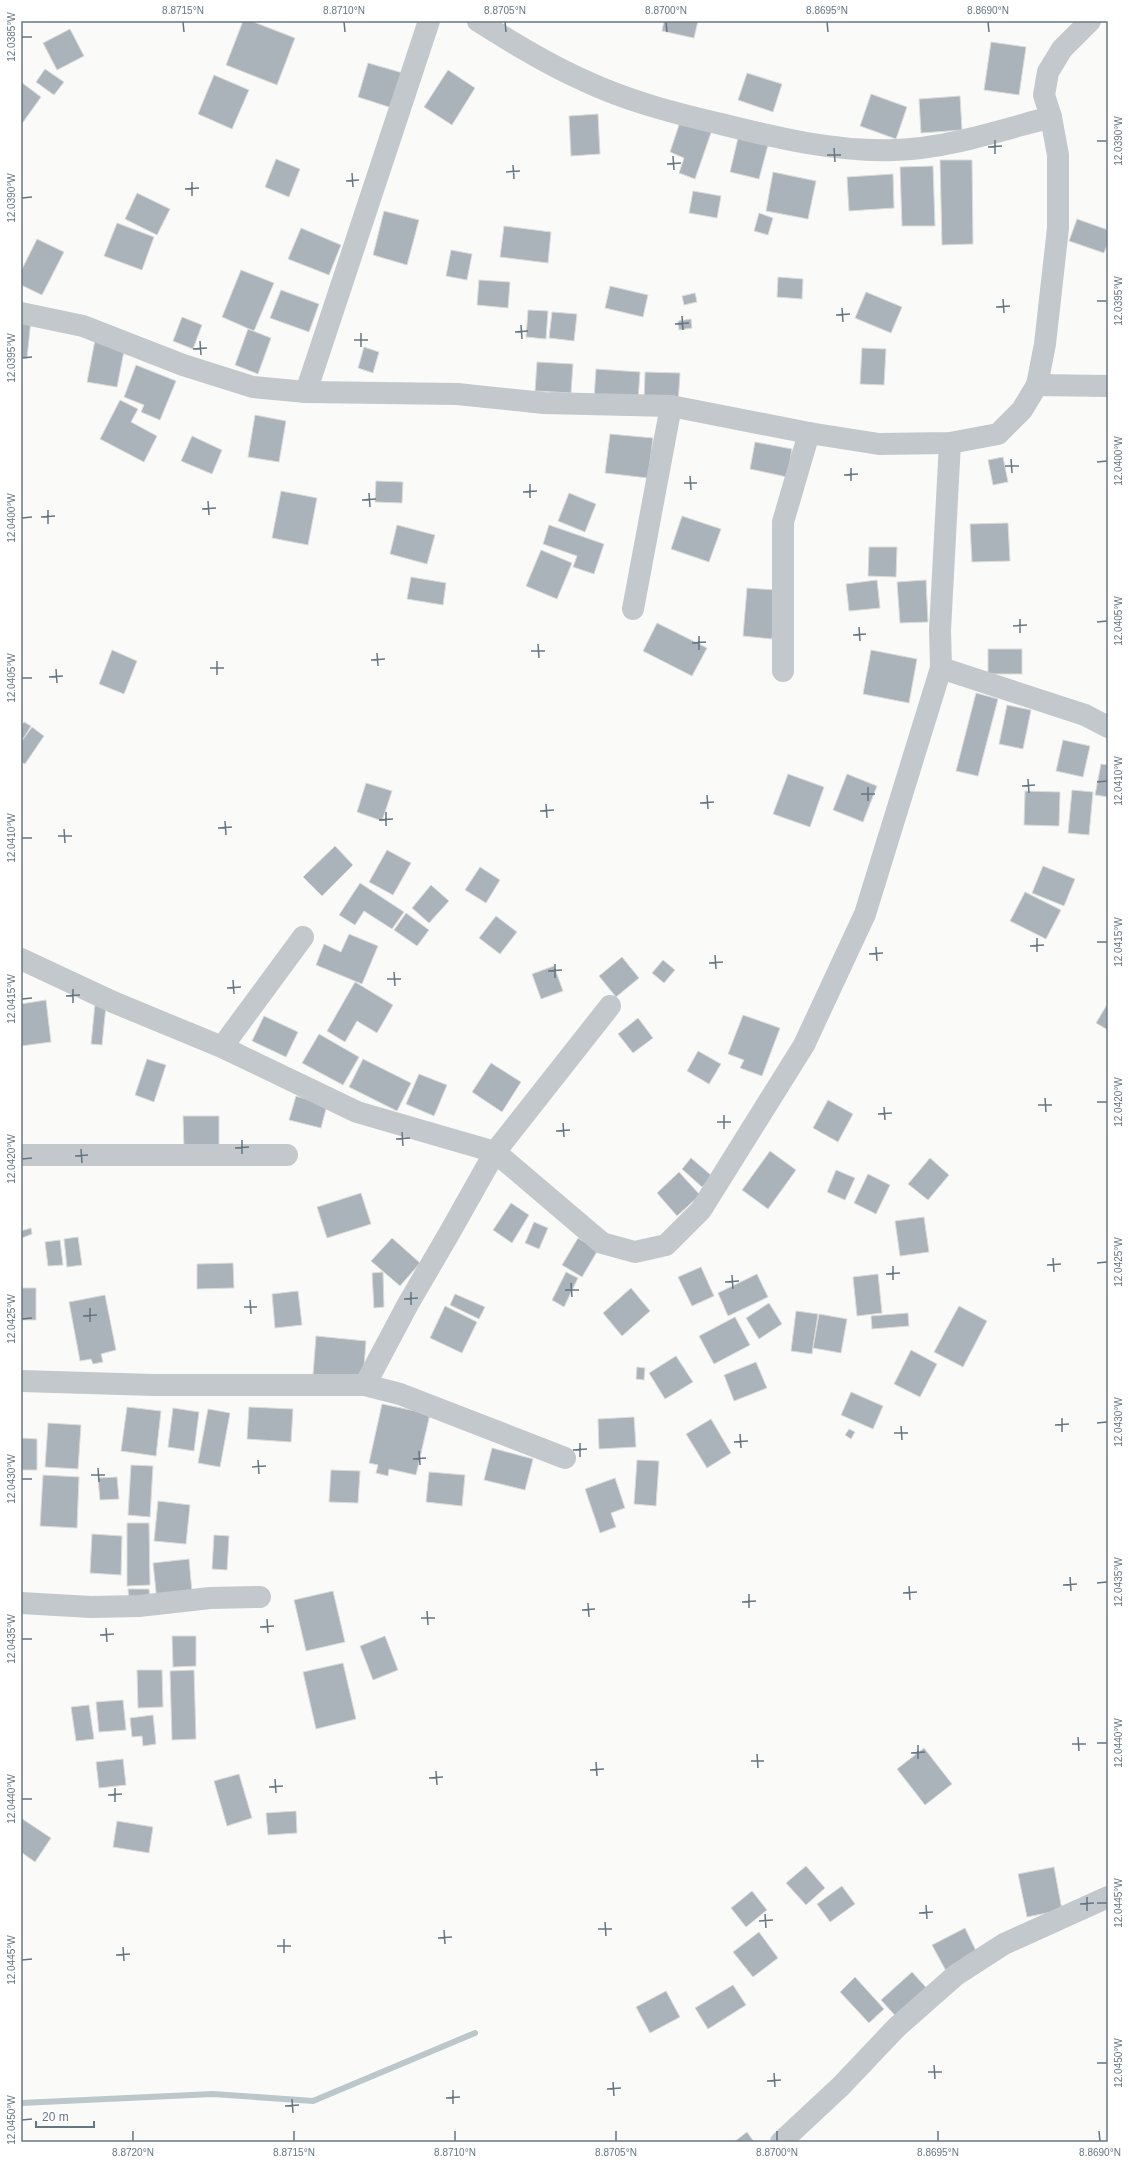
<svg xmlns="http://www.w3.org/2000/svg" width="1129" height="2163" font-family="Arial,sans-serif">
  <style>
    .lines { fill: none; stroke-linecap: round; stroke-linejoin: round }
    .stream { stroke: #bbc7cb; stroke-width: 6 }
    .building { fill: #aab3b9; stroke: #dcdcda }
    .minor { stroke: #c3c8cc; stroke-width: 22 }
    .ticks { fill: none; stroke: #657683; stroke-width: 1.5 }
    .neatline { fill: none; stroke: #657683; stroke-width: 1.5 }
    .ticks-label { font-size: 10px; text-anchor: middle; fill: #657683 }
  </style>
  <rect width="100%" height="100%" fill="#fafaf8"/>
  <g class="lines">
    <!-- stream -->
    <path class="stream" d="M21 2103 213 2094 313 2101 475 2033"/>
  </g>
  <!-- building -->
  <g class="building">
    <path d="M243 21H251L295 38 277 85 226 65Z"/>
    <path d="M664 21H698L694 38 662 31Z"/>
    <path d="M70 29 84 56 57 70 43 43Z"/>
    <path d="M991 42 1026 47 1019 95 984 90Z"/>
    <path d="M368 63 403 73 392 108 358 97Z"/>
    <path d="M45 69 64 82 54 95 36 82Z"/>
    <path d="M448 70 475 88 452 125 424 107Z"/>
    <path d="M747 73 782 84 773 112 738 100Z"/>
    <path d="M214 75 249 90 232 129 198 114Z"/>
    <path d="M21 82 41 97 21 125Z"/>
    <path d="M871 94 907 107 896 139 860 126Z"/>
    <path d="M960 96 962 130 921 133 919 99Z"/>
    <path d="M598 114 600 154 571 156 569 116Z"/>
    <path d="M681 119 712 130 695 179 679 173 684 158 670 152Z"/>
    <path d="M738 138 768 145 759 179 730 172Z"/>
    <path d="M276 159 300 169 289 197 265 187Z"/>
    <path d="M940 160H972L973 244 942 245Z"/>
    <path d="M933 166 935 226H902L900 167Z"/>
    <path d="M773 172 816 181 808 219 766 211Z"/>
    <path d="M893 174 894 208 849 211 847 177Z"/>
    <path d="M693 191 721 196 717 218 689 213Z"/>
    <path d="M137 193 170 209 157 235 125 219Z"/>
    <path d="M384 211 419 220 407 265 373 255Z"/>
    <path d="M759 213 773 218 768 235 754 231Z"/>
    <path d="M1077 219 1108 230V242L1104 253 1069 241Z"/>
    <path d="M117 223 154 237 142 270 104 256Z"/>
    <path d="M504 226 551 232 548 263 500 257Z"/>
    <path d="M301 228 341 245 329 275 288 259Z"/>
    <path d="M37 239 64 252 42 295 21 285V271Z"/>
    <path d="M451 250 472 254 467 280 446 276Z"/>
    <path d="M241 270 274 283 254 331 222 317Z"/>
    <path d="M778 277 803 279 802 299 777 297Z"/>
    <path d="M479 280 510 282 508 308 477 305Z"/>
    <path d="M610 286 648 295 643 317 605 308Z"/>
    <path d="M281 290 319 304 309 332 270 318Z"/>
    <path d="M866 292 902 307 891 333 855 318Z"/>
    <path d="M695 293 697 302 684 305 682 296Z"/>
    <path d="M528 310 548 311 546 339 526 337Z"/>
    <path d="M552 312 577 314 574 341 549 338Z"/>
    <path d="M182 317 202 325 193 349 173 341Z"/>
    <path d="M21 319 31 320 27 358H21Z"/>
    <path d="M691 319 692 328 679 330 678 321Z"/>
    <path d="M248 329 271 338 258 374 235 365Z"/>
    <path d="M95 340 125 346 117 387 87 382Z"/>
    <path d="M364 347 379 352 373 373 358 368Z"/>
    <path d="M862 348 886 349 884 385 860 384Z"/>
    <path d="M537 362 573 364 571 393 535 391Z"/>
    <path d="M136 365 176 381 160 420 141 412 144 405 124 397Z"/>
    <path d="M596 369 640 372 638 401 594 399Z"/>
    <path d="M645 372 680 373 678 404 644 402Z"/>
    <path d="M120 400 138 409 131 422 157 436 144 462 100 439Z"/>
    <path d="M255 415 286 421 279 462 248 457Z"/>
    <path d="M610 434 653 438 648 478 605 473Z"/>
    <path d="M192 436 222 450 212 474 181 461Z"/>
    <path d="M755 442 792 449 787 477 750 469Z"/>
    <path d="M1003 457 1008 482 993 485 988 460Z"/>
    <path d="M376 481 403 482 402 503 375 502Z"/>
    <path d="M281 491 317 498 308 545 272 538Z"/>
    <path d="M569 493 596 504 585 532 558 521Z"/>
    <path d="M682 516 721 529 709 562 671 549Z"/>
    <path d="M1008 523 1010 561 972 562 970 524Z"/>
    <path d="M397 525 435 535 427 564 390 554Z"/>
    <path d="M549 525 604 544 594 574 573 567 577 556 543 544Z"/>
    <path d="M869 547H897L896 577 868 576Z"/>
    <path d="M541 550 572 563 557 599 526 586Z"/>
    <path d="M411 577 446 583 443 605 407 599Z"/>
    <path d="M877 580 880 608 849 611 846 584Z"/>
    <path d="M926 580 928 622 900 623 897 582Z"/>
    <path d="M747 588 776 590 772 639 743 636Z"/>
    <path d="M657 623 707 648 692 676 643 651Z"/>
    <rect x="988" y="649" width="34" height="25"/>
    <path d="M112 650 137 661 124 694 99 684Z"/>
    <path d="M871 650 917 659 909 703 863 694Z"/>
    <path d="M976 693 998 699 978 776 956 771Z"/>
    <path d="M1007 705 1031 710 1023 749 999 744Z"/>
    <path d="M24 722 31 726 23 739 21 737V726Z"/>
    <path d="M32 727 44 736 25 764 21 762V742Z"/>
    <path d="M1063 740 1090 746 1083 777 1056 771Z"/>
    <path d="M1101 764 1108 765V797L1095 795Z"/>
    <path d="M788 774 824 787 810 827 773 814Z"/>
    <path d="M847 774 877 786 863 822 833 810Z"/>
    <path d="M366 783 392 791 382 821 357 812Z"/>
    <path d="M1072 790 1093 792 1089 835 1068 833Z"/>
    <path d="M1025 791 1060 792 1059 826 1024 825Z"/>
    <path d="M335 846 353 865 322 896 303 877Z"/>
    <path d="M387 850 411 863 393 895 369 882Z"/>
    <path d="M1043 866 1075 879 1064 906 1032 893Z"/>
    <path d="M480 867 500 880 486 903 465 890Z"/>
    <path d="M360 883 404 912 392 929 364 911 355 925 339 915Z"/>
    <path d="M431 885 449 901 429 923 412 908Z"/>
    <path d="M1025 892 1061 910 1046 939 1010 921Z"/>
    <path d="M406 913 429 930 417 946 394 930Z"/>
    <path d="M496 916 517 932 500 954 479 938Z"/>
    <path d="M349 934 378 946 362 984 316 965 324 944 341 952Z"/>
    <path d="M622 957 639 978 616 997 599 976Z"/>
    <path d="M663 960 675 970 664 983 652 973Z"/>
    <path d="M554 966 563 991 541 999 532 974Z"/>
    <path d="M355 982 393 1005 377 1033 357 1021 345 1042 327 1031Z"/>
    <path d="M46 1000 51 1042 21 1046V1004Z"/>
    <path d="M1108 1003V1030L1096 1023Z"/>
    <path d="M95 1004 106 1006 102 1045 91 1044Z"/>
    <path d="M743 1015 780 1028 762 1076 740 1068 744 1060 728 1054Z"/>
    <path d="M264 1016 298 1032 286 1057 252 1041Z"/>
    <path d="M638 1018 653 1038 633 1053 618 1034Z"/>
    <path d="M319 1034 359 1057 343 1085 302 1063Z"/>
    <path d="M698 1051 721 1064 709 1084 687 1071Z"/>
    <path d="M147 1059 166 1065 154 1102 135 1095Z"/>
    <path d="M363 1059 411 1083 397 1111 349 1087Z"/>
    <path d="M491 1063 521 1082 502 1112 472 1092Z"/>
    <path d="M419 1074 447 1085 434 1116 406 1104Z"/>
    <path d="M296 1096 327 1105 321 1128 289 1120Z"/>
    <path d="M828 1100 853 1114 838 1142 813 1128Z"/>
    <path d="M183 1116H219V1147L184 1148Z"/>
    <path d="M770 1151 796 1170 768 1209 742 1190Z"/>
    <path d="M691 1158 712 1176 702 1187 682 1169Z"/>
    <path d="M930 1158 949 1175 928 1200 908 1184Z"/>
    <path d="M836 1170 855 1178 845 1200 827 1192Z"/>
    <path d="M679 1172 700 1195 677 1216 657 1193Z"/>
    <path d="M868 1174 890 1185 876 1214 854 1203Z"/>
    <path d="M361 1193 371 1224 327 1238 317 1207Z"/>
    <path d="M511 1203 529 1215 512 1243 493 1230Z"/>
    <path d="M924 1217 929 1252 900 1256 895 1221Z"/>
    <path d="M534 1222 548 1228 539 1249 525 1243Z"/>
    <path d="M31 1228 32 1234 22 1238 21 1231Z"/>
    <path d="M78 1237 82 1265 67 1267 64 1239Z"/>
    <path d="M392 1238 420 1263 400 1286 371 1261Z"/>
    <path d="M578 1238 598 1250 582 1277 562 1265Z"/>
    <path d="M60 1240 63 1265 48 1266 45 1242Z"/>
    <path d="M233 1263 234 1288 197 1289V1264Z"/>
    <path d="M701 1267 714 1296 692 1306 678 1277Z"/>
    <path d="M383 1272 384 1307 374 1308 372 1273Z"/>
    <path d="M566 1272 578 1278 564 1307 552 1300Z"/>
    <path d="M757 1274 768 1297 728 1316 718 1293Z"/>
    <path d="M878 1274 882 1313 857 1316 853 1277Z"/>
    <rect x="21" y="1288" width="15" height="32"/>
    <path d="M631 1288 650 1311 622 1336 603 1313Z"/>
    <path d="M298 1291 302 1325 275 1328 272 1294Z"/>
    <path d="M455 1294 485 1307 479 1319 450 1305Z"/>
    <path d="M105 1295 116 1350 101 1354 103 1362 93 1364 91 1359 80 1361 69 1302Z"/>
    <path d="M769 1303 782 1324 759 1339 746 1318Z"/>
    <path d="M445 1306 477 1322 462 1353 430 1338Z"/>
    <path d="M959 1306 987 1321 963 1367 934 1352Z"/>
    <path d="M796 1311 818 1314 812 1354 791 1351Z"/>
    <path d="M908 1313 909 1326 872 1329 871 1316Z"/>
    <path d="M819 1314 847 1319 841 1353 813 1348Z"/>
    <path d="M735 1317 750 1345 714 1364 699 1336Z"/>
    <path d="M316 1336 366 1341 363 1379 313 1375Z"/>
    <path d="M911 1350 937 1364 920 1397 894 1384Z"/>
    <path d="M676 1356 693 1382 665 1399 649 1373Z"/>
    <path d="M756 1362 767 1388 734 1401 724 1375Z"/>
    <path d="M637 1367 645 1368 644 1380 636 1379Z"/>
    <path d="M851 1392 883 1406 873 1429 841 1415Z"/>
    <path d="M382 1404 430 1414 416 1475 389 1469 388 1476 376 1473 378 1465 369 1463Z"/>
    <path d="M127 1407 161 1411 156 1456 121 1451Z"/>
    <path d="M249 1407 293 1409 291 1442 247 1439Z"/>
    <path d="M173 1408 199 1412 194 1451 168 1447Z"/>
    <path d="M208 1409 230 1413 220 1467 198 1463Z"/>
    <path d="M634 1417 636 1447 599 1449 598 1419Z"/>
    <path d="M711 1419 731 1453 707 1468 686 1434Z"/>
    <path d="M48 1423 81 1425 78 1469 45 1467Z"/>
    <path d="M849 1429 855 1432 851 1439 845 1435Z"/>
    <path d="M21 1438 37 1439V1470H21Z"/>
    <path d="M492 1448 533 1459 525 1490 484 1480Z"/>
    <path d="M637 1460 659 1461 656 1506 634 1504Z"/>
    <path d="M131 1465 153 1466 150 1517 128 1515Z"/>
    <path d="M331 1470 360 1471 358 1503 329 1502Z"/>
    <path d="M429 1472 465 1475 462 1506 426 1502Z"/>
    <path d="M43 1475 79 1477 77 1528 40 1526Z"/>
    <path d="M117 1477 119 1499 100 1500 98 1478Z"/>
    <path d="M615 1478 625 1508 611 1513 616 1527 600 1533 585 1489Z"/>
    <path d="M158 1501 190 1505 186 1544 154 1541Z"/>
    <path d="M127 1523H149L150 1585 127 1586Z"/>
    <path d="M92 1534 122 1536 121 1575 90 1573Z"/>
    <path d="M214 1535 229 1536 227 1570 212 1569Z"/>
    <path d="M189 1559 192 1592 157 1601 153 1563Z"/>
    <path d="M128 1589H149L150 1600H129Z"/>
    <path d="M333 1591 345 1642 306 1651 294 1600Z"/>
    <path d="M172 1636H196V1666L173 1667Z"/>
    <path d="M385 1636 398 1670 373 1680 360 1646Z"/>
    <path d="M343 1663 356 1719 316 1729 303 1672Z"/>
    <path d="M137 1670H162L163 1707 138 1708Z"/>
    <path d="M194 1670 196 1739 172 1740 170 1671Z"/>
    <path d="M123 1700 126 1730 99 1732 96 1702Z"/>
    <path d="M89 1705 94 1739 76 1741 71 1707Z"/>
    <path d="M153 1715 156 1744 143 1746 142 1736 132 1737 130 1718Z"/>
    <path d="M924 1748 952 1784 925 1805 897 1769Z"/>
    <path d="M123 1759 126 1785 99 1788 96 1762Z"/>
    <path d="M239 1774 252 1818 227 1826 214 1781Z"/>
    <path d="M296 1811 297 1833 268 1835 266 1813Z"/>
    <path d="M21 1818 51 1838 35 1862 21 1852Z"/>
    <path d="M117 1821 153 1827 149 1853 113 1847Z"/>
    <path d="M806 1866 825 1888 806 1905 786 1883Z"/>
    <path d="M1054 1867 1062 1910 1027 1917 1018 1874Z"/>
    <path d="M842 1886 855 1904 830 1922 817 1904Z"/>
    <path d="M752 1891 767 1910 746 1927 731 1908Z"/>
    <path d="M965 1928 978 1955 946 1971 932 1945Z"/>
    <path d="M759 1932 778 1958 753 1977 733 1952Z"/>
    <path d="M912 1972 931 1993 901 2022 881 2000Z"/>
    <path d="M855 1977 884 2009 869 2023 840 1992Z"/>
    <path d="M733 1985 746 2005 708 2029 695 2008Z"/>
    <path d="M666 1991 680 2017 650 2033 636 2007Z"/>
    <path d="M747 2132 754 2142H734Z"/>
  </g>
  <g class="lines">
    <!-- minor -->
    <g class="minor">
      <path d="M478 21C511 42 547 64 583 80 627 101 674 113 721 124 777 138 836 152 894 150 945 149 1002 130 1051 117"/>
      <path d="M21 313 83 326 183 365 253 387 306 392 457 394 544 403 671 406 809 433 879 444 950 443 998 434 1022 410 1037 385 1045 344 1058 228V155L1051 117 1044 95 1048 72 1062 49 1090 21"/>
      <path d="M1037 385 1108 386"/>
      <path d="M306 392 429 21"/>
      <path d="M633 609 671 406"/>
      <path d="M941 668 1085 715 1108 727"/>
      <path d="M783 671V522L809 433"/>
      <path d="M21 959 113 1002 222 1047 357 1112 495 1152 602 1243 635 1252 666 1245 701 1210 804 1045 865 914 941 668 940 630 950 443"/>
      <path d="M222 1047 303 937"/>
      <path d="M21 1155H287"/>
      <path d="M21 1381 154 1385H365L400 1394 565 1458"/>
      <path d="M365 1385 408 1304 450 1232 495 1152 610 1006"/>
      <path d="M21 1603 91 1607 139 1606 210 1598 260 1597"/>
      <path d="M781 2142 841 2086 897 2027 956 1975 1004 1944 1108 1897"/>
    </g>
  </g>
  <!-- ticks -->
  <path class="ticks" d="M183 22 184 32M344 22 345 32M505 22 506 32M666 22 667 32M827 22 828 32M988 22 989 32M22 37H32M995 140V154M1097 141H1107M988 147 1002 146M834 148 835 162M827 155H841M673 156 674 170M667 164 681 163M513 165 514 179M506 172 520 171M352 173 353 187M346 181 359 180M192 182V196M185 189 199 188M22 198 32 197M1003 299 1004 313M1097 301H1107M996 307 1010 306M842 308 843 322M836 315 850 314M682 316 683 330M675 324 689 323M521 325 522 339M515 332 528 331M361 333V347M354 340H368M200 341 201 355M193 349 207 348M22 358 32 357M1011 459 1012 473M1097 462 1107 461M1005 466H1019M851 468V481M844 475 858 474M690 476 691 490M684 483H697M530 484V498M523 492 537 491M369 493 370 507M362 500 376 499M208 501 209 515M202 509 216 508M48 510V524M41 517 55 516M22 518 32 517M1020 619V633M1097 622 1107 621M1013 626 1027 625M859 627 860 641M853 635 866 634M699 636V650M692 643 706 642M538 644 539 658M531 651H545M377 653 378 666M371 660 385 659M217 661V675M210 668H224M56 669 57 683M49 677 63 676M22 678H32M1028 779 1029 793M1097 782 1107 781M1022 786 1035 785M868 787V801M861 794H875M707 795 708 809M700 803 714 802M546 804 547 818M540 811 554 810M386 812V826M379 820 393 819M225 821 226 835M218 828 232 827M64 829 65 843M58 836H72M22 838H32M1037 938V952M1097 942H1107M1030 946 1044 945M876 947 877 961M869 954 883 953M715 955 716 969M709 963 723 962M555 964V978M548 971 562 970M394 972 395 986M387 979H401M233 980 234 994M227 988 241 987M73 989V1003M66 996 80 995M22 999 32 998M1045 1098 1046 1112M1097 1102H1107M1038 1105H1052M884 1107 885 1120M878 1114 892 1113M724 1115V1129M717 1122H731M563 1123 564 1137M556 1131 570 1130M402 1132 403 1146M396 1139 410 1138M242 1140V1154M235 1148 249 1147M81 1149 82 1163M75 1156 88 1155M22 1159 32 1158M1053 1258 1054 1272M1097 1263 1107 1262M1047 1265 1061 1264M893 1266V1280M886 1274 900 1273M732 1275 733 1289M725 1282 739 1281M571 1283 572 1297M565 1290H579M411 1292V1305M404 1299 418 1298M250 1300 251 1314M244 1307H257M90 1308V1322M83 1316 97 1315M22 1319 32 1318M1062 1418V1432M1097 1423 1107 1422M1055 1425 1069 1424M901 1426 902 1440M894 1433H908M740 1434 741 1448M734 1442 748 1441M580 1443V1457M573 1450 587 1449M419 1451 420 1465M413 1459 426 1458M258 1460 259 1474M252 1467 266 1466M98 1468 99 1482M91 1475H105M22 1479H32M1070 1577 1071 1591M1097 1583 1107 1582M1063 1585 1077 1584M909 1586 910 1600M903 1593 917 1592M749 1594V1608M742 1602 756 1601M588 1603 589 1617M582 1610 595 1609M427 1611 428 1625M421 1618H435M267 1619 268 1633M260 1627 274 1626M106 1628 107 1642M100 1635 114 1634M22 1639H32M1078 1737 1079 1751M1097 1743H1107M1072 1744H1086M918 1745V1759M911 1753 925 1752M757 1754 758 1768M751 1761H764M596 1762 597 1776M590 1770 604 1769M436 1771 437 1785M429 1778 443 1777M275 1779 276 1793M269 1787 283 1786M115 1788V1802M108 1795 122 1794M22 1799H32M1087 1897V1911M1097 1903H1107M1080 1904 1094 1903M926 1905 927 1919M919 1913 933 1912M765 1914 766 1928M759 1921 773 1920M605 1922 606 1936M598 1929H612M444 1930 445 1944M438 1938 452 1937M284 1939V1953M277 1946H291M123 1947 124 1961M116 1955 130 1954M22 1960 32 1959M1097 2063H1107M934 2065 935 2079M928 2072H942M774 2073 775 2087M767 2081 781 2080M613 2082 614 2096M607 2089 621 2088M453 2090V2104M446 2098 460 2097M292 2099 293 2113M285 2106 299 2105M22 2120 32 2119M133 2131V2141M294 2131V2141M455 2131V2141M616 2131V2141M777 2131V2141M938 2131V2141M1099 2131 1100 2141"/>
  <!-- border -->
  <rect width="1129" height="2163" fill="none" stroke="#ffffff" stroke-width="44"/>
  <!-- scale -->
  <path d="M36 2121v6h58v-6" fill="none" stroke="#657683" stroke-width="2"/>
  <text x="42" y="2121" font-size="12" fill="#657683" stroke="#ffffff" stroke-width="3" paint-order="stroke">20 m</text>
  <rect x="22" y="22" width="1085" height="2119" class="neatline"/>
  <g class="ticks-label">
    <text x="183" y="14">8.8715°N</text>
    <text x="344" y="14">8.8710°N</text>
    <text x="505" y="14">8.8705°N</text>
    <text x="666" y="14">8.8700°N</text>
    <text x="827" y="14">8.8695°N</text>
    <text x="988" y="14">8.8690°N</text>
    <text transform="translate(11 37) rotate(-90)" y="4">12.0385°W</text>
    <text transform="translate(1118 141) rotate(-90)" y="4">12.0390°W</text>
    <text transform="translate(11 198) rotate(-90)" y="4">12.0390°W</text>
    <text transform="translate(1118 301) rotate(-90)" y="4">12.0395°W</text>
    <text transform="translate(11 358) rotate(-90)" y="4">12.0395°W</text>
    <text transform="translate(1118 461) rotate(-90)" y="4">12.0400°W</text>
    <text transform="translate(11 518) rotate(-90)" y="4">12.0400°W</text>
    <text transform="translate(1118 621) rotate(-90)" y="4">12.0405°W</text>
    <text transform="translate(11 678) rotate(-90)" y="4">12.0405°W</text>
    <text transform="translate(1118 781) rotate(-90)" y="4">12.0410°W</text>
    <text transform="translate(11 838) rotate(-90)" y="4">12.0410°W</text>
    <text transform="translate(1118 942) rotate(-90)" y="4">12.0415°W</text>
    <text transform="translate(11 999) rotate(-90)" y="4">12.0415°W</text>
    <text transform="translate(1118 1102) rotate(-90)" y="4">12.0420°W</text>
    <text transform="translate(11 1159) rotate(-90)" y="4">12.0420°W</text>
    <text transform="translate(1118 1262) rotate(-90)" y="4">12.0425°W</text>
    <text transform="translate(11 1319) rotate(-90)" y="4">12.0425°W</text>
    <text transform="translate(1118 1422) rotate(-90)" y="4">12.0430°W</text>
    <text transform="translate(11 1479) rotate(-90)" y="4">12.0430°W</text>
    <text transform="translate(1118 1582) rotate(-90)" y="4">12.0435°W</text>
    <text transform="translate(11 1639) rotate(-90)" y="4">12.0435°W</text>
    <text transform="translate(1118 1743) rotate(-90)" y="4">12.0440°W</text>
    <text transform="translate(11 1799) rotate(-90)" y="4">12.0440°W</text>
    <text transform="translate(1118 1903) rotate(-90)" y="4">12.0445°W</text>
    <text transform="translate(11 1960) rotate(-90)" y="4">12.0445°W</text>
    <text transform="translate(1118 2063) rotate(-90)" y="4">12.0450°W</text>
    <text transform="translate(11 2120) rotate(-90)" y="4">12.0450°W</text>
    <text x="133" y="2156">8.8720°N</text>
    <text x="294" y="2156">8.8715°N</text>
    <text x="455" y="2156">8.8710°N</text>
    <text x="616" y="2156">8.8705°N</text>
    <text x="777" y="2156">8.8700°N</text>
    <text x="938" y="2156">8.8695°N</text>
    <text x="1100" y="2156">8.8690°N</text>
  </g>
</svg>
